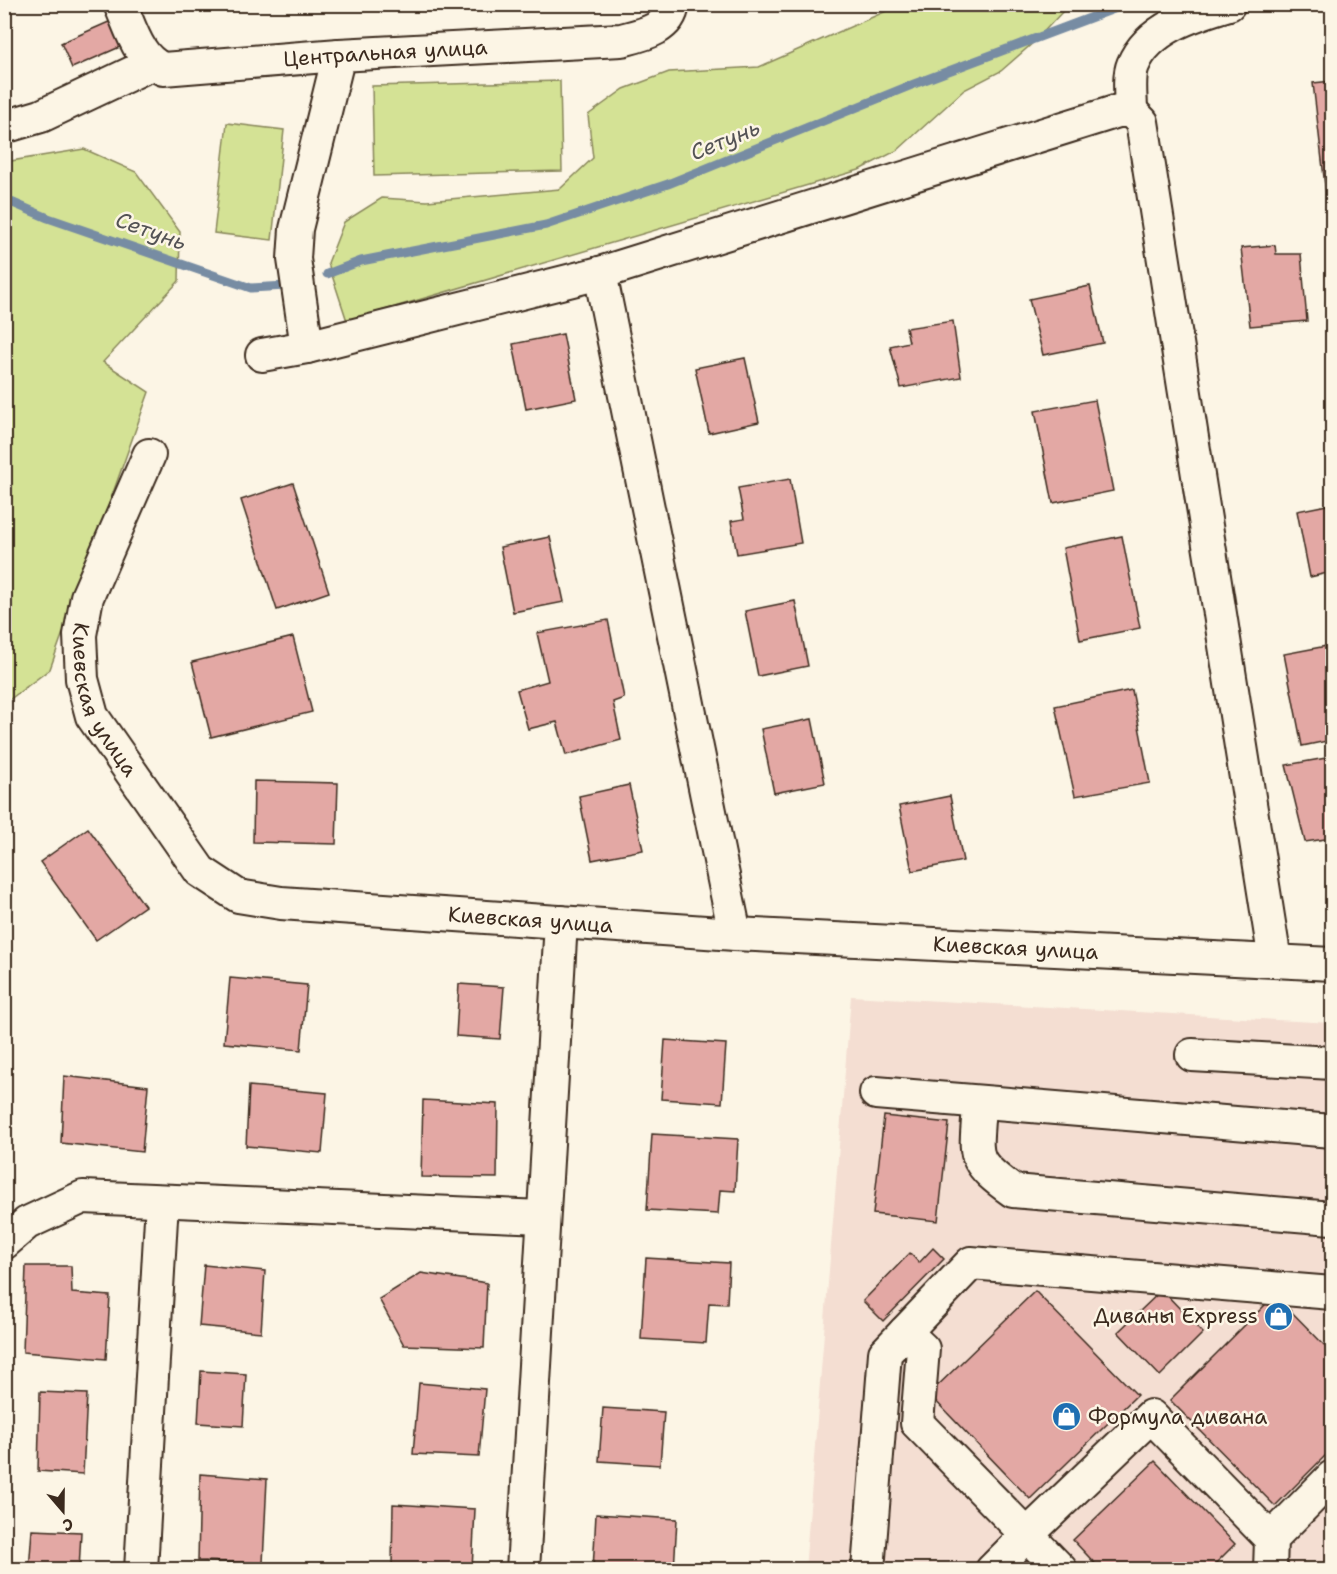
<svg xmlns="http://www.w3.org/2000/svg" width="1337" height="1574" font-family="'Shantell Sans',sans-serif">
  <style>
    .built { fill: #f4ded2 }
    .green { fill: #d4e295; stroke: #88865a; stroke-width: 1.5 }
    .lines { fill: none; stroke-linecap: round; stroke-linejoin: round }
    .stream { stroke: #778ca3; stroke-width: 9 }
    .building { fill: #e3a8a4; stroke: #3b2a1e; stroke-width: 1.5 }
    .minor-casing { stroke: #3b2a1e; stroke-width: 36 }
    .minor { stroke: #fcf5e5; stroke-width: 32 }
    .labels { text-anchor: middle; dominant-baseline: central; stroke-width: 5; stroke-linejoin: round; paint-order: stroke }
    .street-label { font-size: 21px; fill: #3b2a1e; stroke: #fcf5e5 }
    .poi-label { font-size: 21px; fill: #3b2a1e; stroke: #fcf5e5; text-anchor: end }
    .water-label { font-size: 22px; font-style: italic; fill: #545355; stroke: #fcf5e5 }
  </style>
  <rect width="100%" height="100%" fill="#fcf5e5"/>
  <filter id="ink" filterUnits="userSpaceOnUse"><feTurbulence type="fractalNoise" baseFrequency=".0167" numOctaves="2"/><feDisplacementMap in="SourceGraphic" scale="12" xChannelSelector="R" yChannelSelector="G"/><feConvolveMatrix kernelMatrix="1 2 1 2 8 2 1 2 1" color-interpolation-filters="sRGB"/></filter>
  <g filter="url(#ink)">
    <!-- built -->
    <path class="built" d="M851 996 1332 1023V1569L805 1570Z"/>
    <!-- green -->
    <g class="green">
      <path d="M900 5H1074L1064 10 1034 42 1001 71 964 90 898 150 859 170 347 321 328 263 344 222 382 198 427 201 560 189 593 158 588 115 624 89 669 72 759 67Z"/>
      <path d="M560 81 562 171 374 176 372 86Z"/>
      <path d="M227 123 284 130 272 240 214 233Z"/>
      <path d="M84 149 136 172 180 232 179 281 103 362 149 392 50 669 5 703V162Z"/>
    </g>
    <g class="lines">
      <!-- stream -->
      <g class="stream">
        <path d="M4 199 48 218 251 288 286 286"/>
        <path d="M327 274 361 261 546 225 668 184 914 84 1127 4"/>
      </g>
    </g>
    <!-- building -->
    <g class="building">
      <path d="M111 21 122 46 72 68 61 43Z"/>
      <path d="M1332 81V246L1313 83Z"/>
      <path d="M1275 245 1276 254H1301L1307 321 1250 326 1241 248Z"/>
      <path d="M1090 286 1103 343 1043 355 1029 299Z"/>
      <path d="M953 321 961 377 901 388 890 346 909 342 906 328Z"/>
      <path d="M563 334 576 399 526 409 513 344Z"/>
      <path d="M745 358 759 422 709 433 695 368Z"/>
      <path d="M1095 400 1113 491 1053 503 1035 411Z"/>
      <path d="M790 479 801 543 737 554 731 521 744 519 738 488Z"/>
      <path d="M293 483 329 592 277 610 241 500Z"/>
      <path d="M1332 504V572L1310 577 1297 511Z"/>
      <path d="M1122 536 1140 628 1080 640 1063 548Z"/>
      <path d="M550 537 564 602 513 612 500 547Z"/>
      <path d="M795 601 808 666 758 676 745 611Z"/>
      <path d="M608 620 624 698 613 702 621 740 566 755 557 722 528 729 517 690 548 681 537 633Z"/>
      <path d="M293 637 312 712 211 737 192 662Z"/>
      <path d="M1332 645V740L1302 746 1284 654Z"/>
      <path d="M1132 690 1150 783 1075 796 1055 706Z"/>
      <path d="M812 719 825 783 774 793 761 729Z"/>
      <path d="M1332 757V838L1305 842 1286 765Z"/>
      <path d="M254 781 338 783 336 844 253 842Z"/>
      <path d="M629 785 643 850 592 860 579 796Z"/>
      <path d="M950 796 963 861 912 871 899 806Z"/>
      <path d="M88 828 145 906 96 940 40 862Z"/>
      <path d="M230 978 307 985 301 1050 224 1043Z"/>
      <path d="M459 984 504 987 500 1039 456 1036Z"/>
      <path d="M665 1040 726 1044 722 1103 661 1099Z"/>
      <path d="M64 1076 148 1086 142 1152 61 1143Z"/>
      <path d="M249 1086 327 1093 322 1153 246 1146Z"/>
      <path d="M423 1100 498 1104 497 1178 421 1177Z"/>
      <path d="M884 1116 949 1123 938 1221 873 1214Z"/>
      <path d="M652 1134 738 1139 735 1191 720 1190 718 1214 647 1210Z"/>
      <path d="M933 1248 944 1259 883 1321 863 1301 910 1253 919 1263Z"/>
      <path d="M646 1258 729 1263 727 1304 709 1303 706 1343 641 1339Z"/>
      <path d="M204 1265 265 1271 261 1332 199 1326Z"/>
      <path d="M26 1266H71L72 1293 110 1296 106 1359 23 1352Z"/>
      <path d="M421 1273 487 1283 484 1348 404 1345 379 1299Z"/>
      <path d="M1162 1290 1203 1333 1160 1376 1118 1332Z"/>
      <path d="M1035 1291 1137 1395 1030 1499 929 1394Z"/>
      <path d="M1275 1295 1332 1353V1449L1275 1506 1170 1400Z"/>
      <path d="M201 1371 246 1374 243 1426 198 1423Z"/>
      <path d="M419 1383 485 1389 479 1457 413 1454Z"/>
      <path d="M40 1392 87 1394 83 1474 38 1471Z"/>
      <path d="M603 1408 664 1412 660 1465 599 1461Z"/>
      <path d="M1155 1461 1235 1544 1209 1570H1101L1073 1540Z"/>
      <path d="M200 1474 267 1479 263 1563 198 1561Z"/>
      <path d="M393 1504 475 1509 472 1570 392 1566Z"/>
      <path d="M596 1514 677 1519 674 1570H593Z"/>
      <path d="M32 1530 81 1532 79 1570H29Z"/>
    </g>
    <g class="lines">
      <defs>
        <g id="minor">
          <path id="s1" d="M120 4C131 28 138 59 163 69L339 55 621 40C641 35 670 30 673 4"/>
          <path d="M1131 111C1131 98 1128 77 1133 65 1148 28 1195 14 1229 4"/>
          <path d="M4 127 41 116 151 64"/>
          <path d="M600 273 735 934"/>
          <path d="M307 347 294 259 296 229 339 55"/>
          <path d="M262 355 307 347 600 273 1118 111H1131L1142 122 1275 961"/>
          <path id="s2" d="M149 455 87 597 80 635 82 679 92 716 200 871 238 896 281 903 735 934 1332 964"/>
          <path d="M1192 1055 1332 1063"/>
          <path d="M876 1093 1332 1131"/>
          <path d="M979 1102C977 1156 967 1158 1013 1191L1332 1218"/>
          <path d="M4 1243 27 1223 83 1197 543 1217"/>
          <path d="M905 1332 923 1349 917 1423 1027 1535 992 1570"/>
          <path d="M141 1570 162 1201"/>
          <path d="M523 1570 561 922"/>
          <path d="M868 1570 885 1353 971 1263 1332 1293"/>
          <path d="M1061 1570 1027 1535 1151 1416 1271 1539"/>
          <path d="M1270 1570 1271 1539 1332 1477"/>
        </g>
      </defs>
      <!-- minor casing -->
      <use href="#minor" class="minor-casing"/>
      <!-- minor -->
      <use href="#minor" class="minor"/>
    </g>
  </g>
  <!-- icons -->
  <defs>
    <symbol id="shop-disc" viewBox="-11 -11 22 22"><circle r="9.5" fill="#1f6fb2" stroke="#fcf5e5"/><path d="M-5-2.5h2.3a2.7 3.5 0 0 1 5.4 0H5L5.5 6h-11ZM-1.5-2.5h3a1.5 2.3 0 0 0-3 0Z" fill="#fff"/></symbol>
  </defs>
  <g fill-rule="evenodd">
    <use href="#shop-disc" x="1262" y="1300" width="33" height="33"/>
    <use href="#shop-disc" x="1050" y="1400" width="33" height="33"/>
  </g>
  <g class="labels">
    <!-- street labels -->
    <g class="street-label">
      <text stroke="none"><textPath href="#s1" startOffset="303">Центральная улица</textPath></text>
      <text stroke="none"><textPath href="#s2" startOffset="264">Киевская улица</textPath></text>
      <text stroke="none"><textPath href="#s2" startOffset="804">Киевская улица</textPath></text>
      <text stroke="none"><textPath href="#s2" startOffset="1290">Киевская улица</textPath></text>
    </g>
    <!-- poi labels -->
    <g class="poi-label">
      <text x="1258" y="1316">Диваны Express</text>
      <text x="1088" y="1417" text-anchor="start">Формула дивана</text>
    </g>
    <!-- water labels -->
    <g class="water-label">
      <text transform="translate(725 140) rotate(-22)">Сетунь</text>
      <text transform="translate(151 231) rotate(20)">Сетунь</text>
    </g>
  </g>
  <!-- margin -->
  <rect width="1337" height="1574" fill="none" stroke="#fcf5e5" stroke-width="24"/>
  <rect x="12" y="12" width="1313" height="1550" fill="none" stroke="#3b2a1e" stroke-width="2" filter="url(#ink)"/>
  <!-- north arrow -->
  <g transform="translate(63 1511) rotate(160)" stroke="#fcf5e5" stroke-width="4.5" paint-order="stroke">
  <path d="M0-4.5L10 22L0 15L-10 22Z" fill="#3b2a1e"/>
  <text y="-9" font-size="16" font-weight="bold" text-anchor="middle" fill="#3b2a1e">С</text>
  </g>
</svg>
